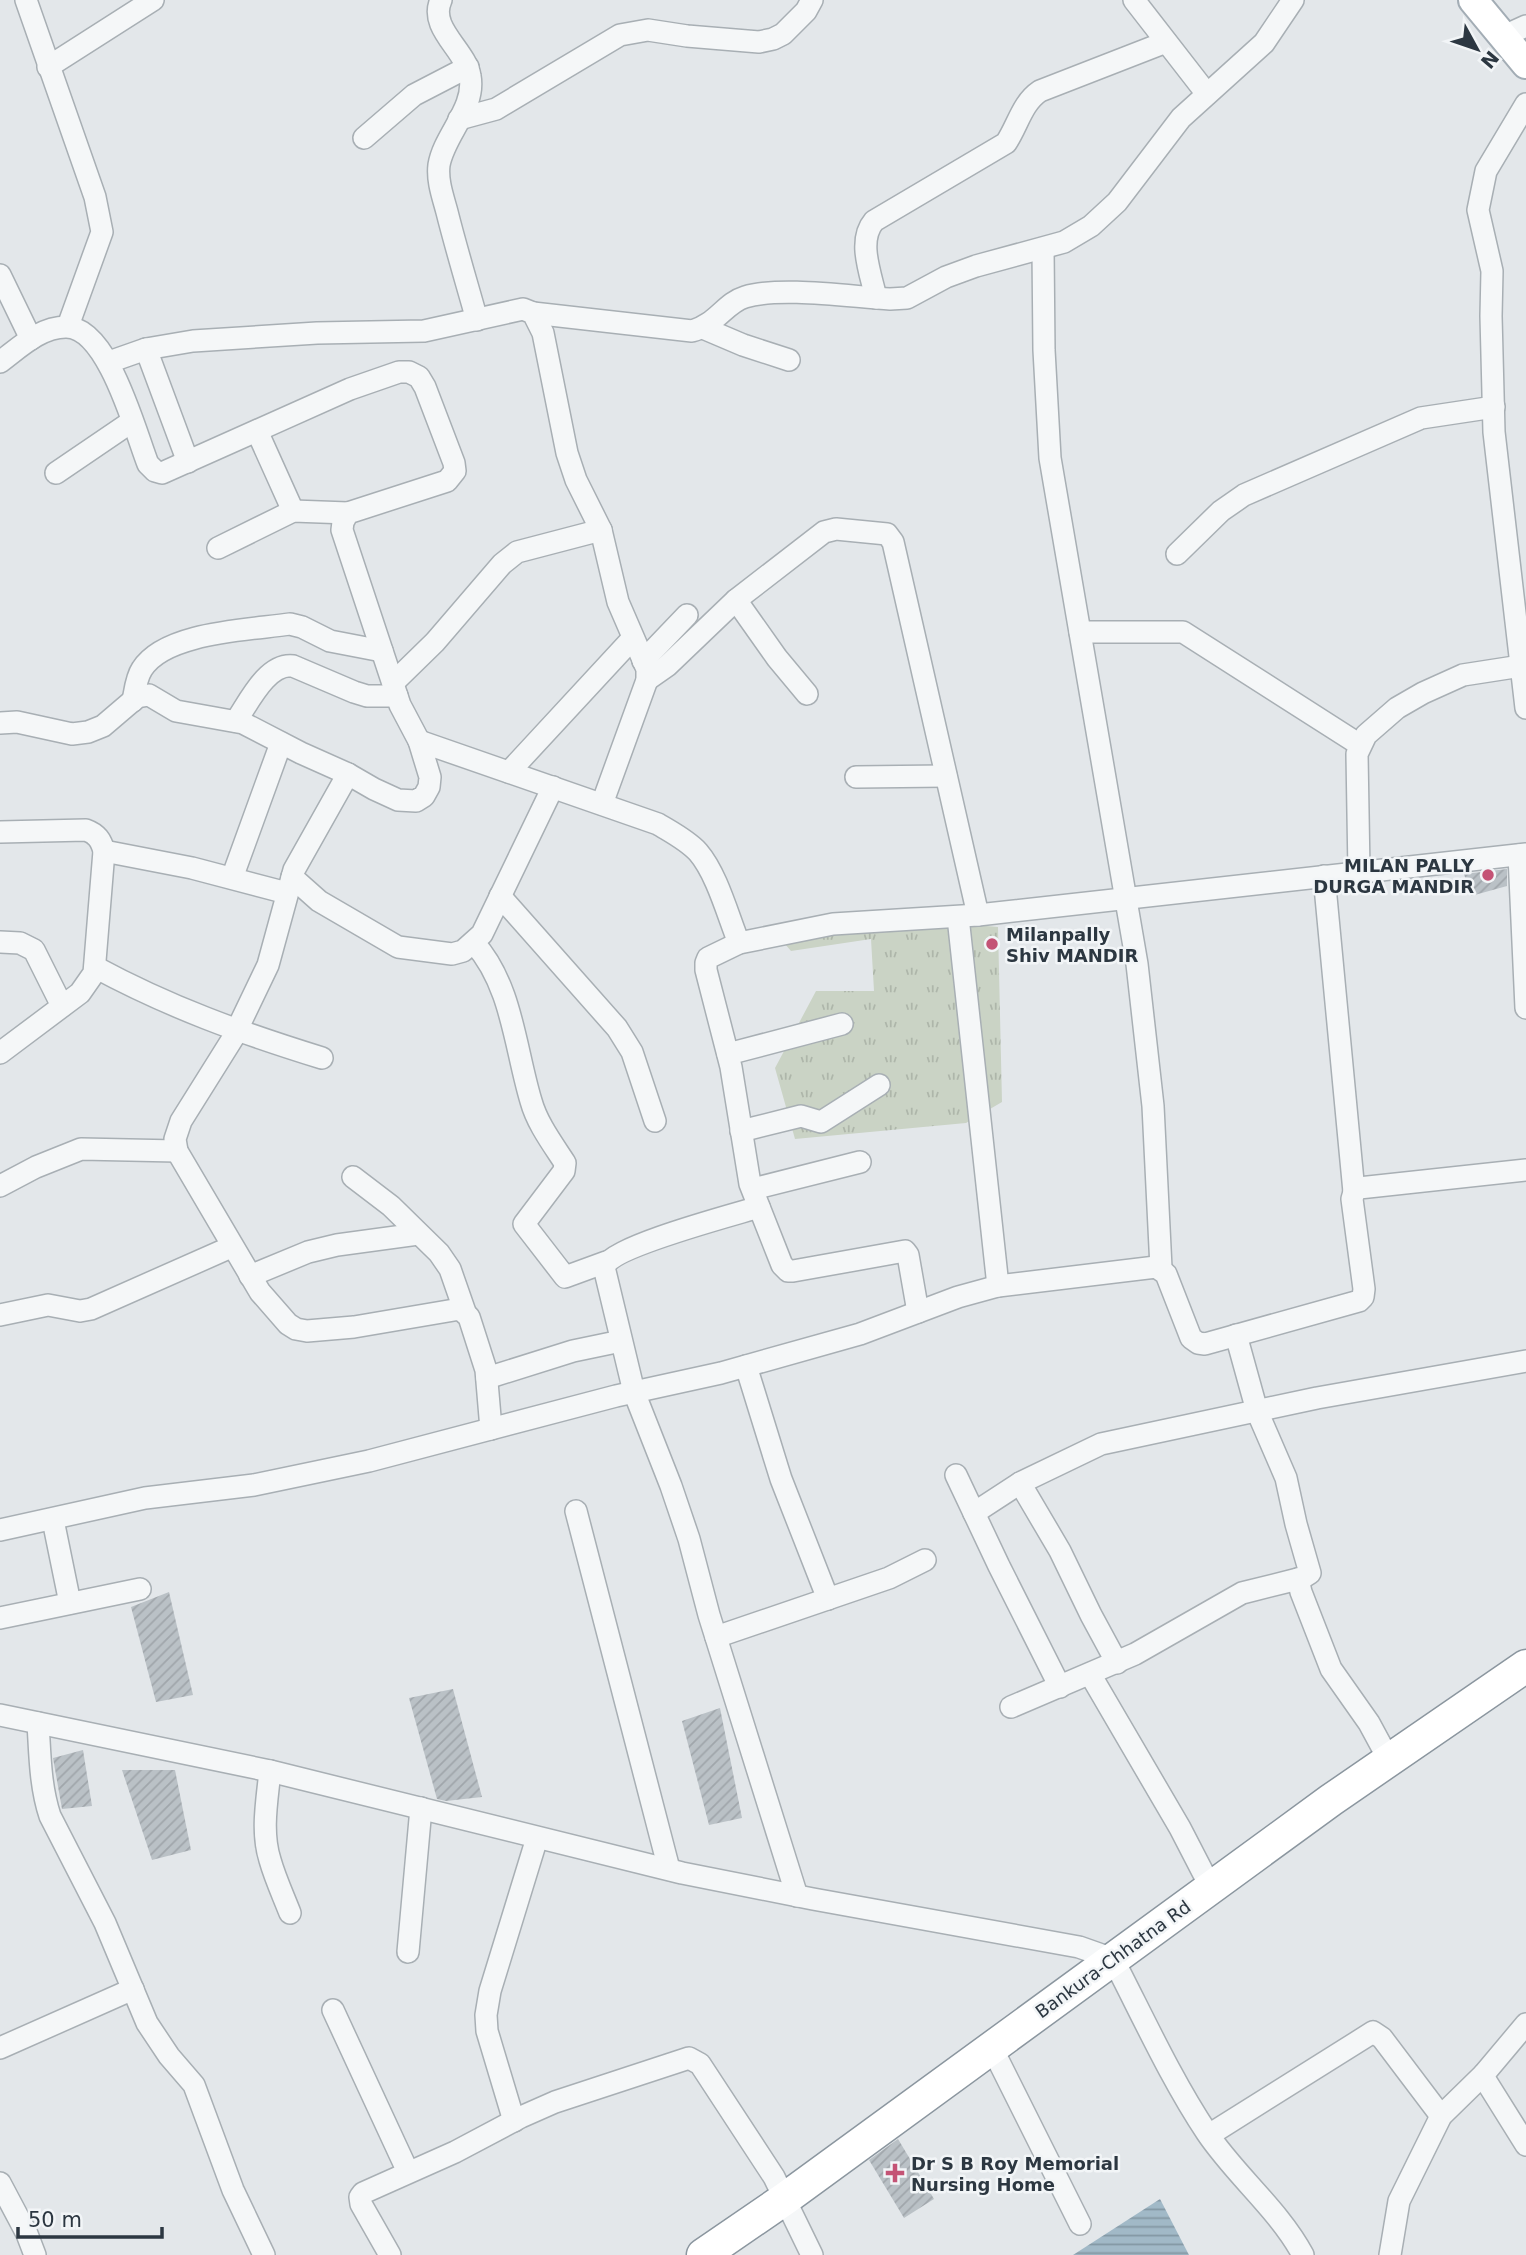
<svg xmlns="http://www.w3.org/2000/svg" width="1526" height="2255" font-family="'DejaVu Sans',sans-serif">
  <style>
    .grass { fill: url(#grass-tufts) }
    .water { fill: url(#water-rules) }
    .building { fill: url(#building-hatch) }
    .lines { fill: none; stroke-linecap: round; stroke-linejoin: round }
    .minor-casing { stroke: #a8afb4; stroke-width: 24 }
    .major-casing { stroke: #a3adb5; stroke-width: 32 }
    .highway-casing { stroke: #8b969f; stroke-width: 35 }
    .minor { stroke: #f5f7f8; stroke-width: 21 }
    .major { stroke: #fff; stroke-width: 28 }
    .highway { stroke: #fff; stroke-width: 32 }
    .poi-dot { fill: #c45375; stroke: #f2f5f7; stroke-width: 2.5 }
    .labels { text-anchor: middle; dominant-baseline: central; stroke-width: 5; stroke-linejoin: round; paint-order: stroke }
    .poi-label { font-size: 18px; font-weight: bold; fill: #2c3741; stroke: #f2f5f7; text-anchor: start }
    .street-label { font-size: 18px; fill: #2c3741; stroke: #f2f5f7 }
  </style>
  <defs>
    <pattern id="grass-tufts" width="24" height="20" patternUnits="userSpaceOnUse" patternTransform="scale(1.75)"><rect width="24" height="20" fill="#cad3c5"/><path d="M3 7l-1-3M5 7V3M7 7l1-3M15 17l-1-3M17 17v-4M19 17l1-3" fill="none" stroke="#aeb6aa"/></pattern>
    <pattern id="water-rules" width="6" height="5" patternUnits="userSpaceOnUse" patternTransform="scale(1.75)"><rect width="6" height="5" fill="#a1b9c7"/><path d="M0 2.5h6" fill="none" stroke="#8397a3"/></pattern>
    <pattern id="building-hatch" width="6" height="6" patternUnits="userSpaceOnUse" patternTransform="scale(1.75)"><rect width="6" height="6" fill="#bac1c6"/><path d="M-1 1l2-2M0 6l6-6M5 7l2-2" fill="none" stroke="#a0a6ab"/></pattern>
  </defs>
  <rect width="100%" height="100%" fill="#e3e7ea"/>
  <!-- grass -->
  <path class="grass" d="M868 913 980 921 987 926 998 927 1002 1102 966 1123 795 1139 775 1068 816 991H874L871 939 791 951 778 936 833 924Z"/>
  <!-- water -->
  <path class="water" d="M1160 2199 1189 2255H1073Z"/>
  <!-- building -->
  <g class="building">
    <path d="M1507 869V886L1471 896 1464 874Z"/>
    <path d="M169 1592 193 1695 156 1702 131 1607Z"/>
    <path d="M453 1689 482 1797 446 1801 437 1799 409 1698Z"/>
    <path d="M720 1708 742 1818 709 1825 682 1721Z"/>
    <path d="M83 1750 92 1806 62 1809 53 1758Z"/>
    <path d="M122 1770H175L191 1850 152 1860Z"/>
    <path d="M898 2139 934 2199 904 2218 869 2160Z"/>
  </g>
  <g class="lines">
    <defs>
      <g id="minor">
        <path d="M26 0 95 197 102 232 68 326"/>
        <path d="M441 0C428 28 466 50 470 76 476 108 444 135 439 165 437 181 443 197 447 212 456 248 467 284 477 320"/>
        <path d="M1134 0 1207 94"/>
        <path d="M1504 36 1526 26"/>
        <path d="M48 67 153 0"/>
        <path d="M1526 104 1486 171 1478 210 1492 271 1491 316 1494 432 1526 708"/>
        <path d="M459 119 496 109 620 35 648 30 687 36 759 42 773 39 783 34 806 11 812 0"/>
        <path d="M364 138 414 95 468 67"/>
        <path d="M1043 249 1044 350 1050 458 1137 964 1153 1106 1161 1268"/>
        <path d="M0 275 31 339"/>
        <path d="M876 298C871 274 857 241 874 221L1006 143C1018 125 1022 103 1040 91L1166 42"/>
        <path d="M533 313 692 331C717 324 725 303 745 297 780 286 852 297 890 299L907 298 946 277 976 266 1064 242 1091 226 1117 202 1181 118 1264 43 1293 0"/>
        <path d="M703 328 743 345 789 360"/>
        <path d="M146 349 188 462"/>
        <path d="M0 362C19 348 40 327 66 327 108 327 135 431 148 464L155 471 162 473 350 389 399 372H409L419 377 425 387 454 463 455 471 447 481 348 513 343 522 342 530 400 705 419 741 430 777 429 787 424 796 416 801 398 800 374 789 348 774 301 753 243 723 176 711 149 695 137 697 103 726 88 732 72 734 17 722 0 723"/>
        <path d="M109 362 146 349 193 341 317 333 424 331 523 309 533 313 543 333 567 453 576 480 601 530 618 602 647 669V680L602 804"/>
        <path d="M257 431 293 511"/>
        <path d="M56 473 131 422"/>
        <path d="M218 548 293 511 348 513"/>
        <path d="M1177 554 1221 511 1244 495 1421 418 1494 407"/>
        <path d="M736 600 777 658 807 694"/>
        <path d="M1080 632H1183L1360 745"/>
        <path d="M643 661 687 615"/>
        <path d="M647 680 667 666 736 600 824 532 836 529 887 534 893 542 978 915"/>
        <path d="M393 683 435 642 502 564 517 552 601 530"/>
        <path d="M133 701C135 691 136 678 142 669 165 632 249 630 290 624L302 627 330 641 382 651"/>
        <path d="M236 721C249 702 267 663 293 666L354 692 367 696H397"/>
        <path d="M419 741 658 824C671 832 687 840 698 852 717 874 728 916 739 943"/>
        <path d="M509 772 633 638"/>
        <path d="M348 774 294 870 268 965 233 1038 181 1121 175 1139 177 1151 260 1292 288 1324 296 1329 307 1331 354 1327 460 1309 469 1317 486 1370 491 1429"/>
        <path d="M856 777 946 776"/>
        <path d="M0 832 86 830C97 834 101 840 104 851L94 973 80 993 0 1053"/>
        <path d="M104 851 192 868 287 893"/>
        <path d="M1519 855 1526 1008"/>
        <path d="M1359 872 1357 754 1366 735 1397 708 1423 693 1463 675 1521 666"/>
        <path d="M1324 876 1354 1192"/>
        <path d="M292 877 319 901 398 947 452 954 463 951 482 934 553 787"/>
        <path d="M232 878 281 743"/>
        <path d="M500 896 617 1028 632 1052 655 1121"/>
        <path d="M958 917 998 1286"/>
        <path d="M0 942 20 943 34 950 62 1006"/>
        <path d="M474 943C512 985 515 1048 531 1101 537 1123 552 1143 565 1163L564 1171 524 1224 565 1277 606 1262"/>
        <path d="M95 967C169 1007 241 1033 322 1058"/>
        <path d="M728 1054 842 1024"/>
        <path d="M741 1131 801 1116 821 1122 879 1085"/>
        <path d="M353 1177 391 1206 439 1253 450 1269 465 1312"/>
        <path d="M0 1186 36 1167 81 1149 177 1151"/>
        <path d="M753 1189 860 1162"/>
        <path d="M759 1207C733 1215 613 1246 604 1267L634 1392 671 1486 689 1539 709 1615 797 1896"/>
        <path d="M250 1276 308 1252 337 1245 418 1234"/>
        <path d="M918 1312 908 1255 905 1251 793 1271H788L782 1265 750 1184 731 1067 706 970V963L708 958 739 943 833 924 978 915 1526 854"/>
        <path d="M0 1315 48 1305 80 1311 91 1309 231 1247"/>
        <path d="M746 1366 781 1479 828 1599"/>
        <path d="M487 1378 573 1351 621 1341"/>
        <path d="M956 1475 999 1566 1060 1687"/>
        <path d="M1020 1483 1060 1551 1091 1615 1117 1663"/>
        <path d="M576 1511 669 1869"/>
        <path d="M974 1513 1020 1483 1101 1444 1317 1398 1526 1361"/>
        <path d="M53 1520 70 1603"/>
        <path d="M0 1530 145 1498 254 1485 369 1461 616 1396 721 1373 860 1334 958 1297 998 1286 1156 1267 1166 1274 1191 1338 1198 1343 1205 1344 1359 1301 1363 1297 1364 1289 1352 1199 1354 1192 1359 1188 1526 1170"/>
        <path d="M1298 1579 1301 1592 1331 1669 1369 1723 1389 1760"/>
        <path d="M0 1618 140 1589"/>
        <path d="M716 1637 889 1578 925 1560"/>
        <path d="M1090 1674 1180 1828 1211 1888"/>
        <path d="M1011 1707 1135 1654 1242 1593 1302 1578 1310 1573 1296 1524 1286 1478 1257 1411 1236 1335"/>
        <path d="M0 1715 270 1771 682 1873 813 1899 1079 1947 1113 1959C1143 2017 1171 2079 1207 2133 1236 2176 1279 2210 1303 2255"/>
        <path d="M38 1723C40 1754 40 1786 50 1816L105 1923 147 2023 169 2056 194 2085 233 2190 264 2255"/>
        <path d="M270 1771C267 1801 261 1832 270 1860 275 1878 283 1895 290 1913"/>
        <path d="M408 1952 421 1808"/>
        <path d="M333 2010 408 2172"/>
        <path d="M1526 2024 1484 2074 1486 2081 1526 2145"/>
        <path d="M0 2048 133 1989"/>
        <path d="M992 2048 1080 2224"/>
        <path d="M514 2121 487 2031 486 2015 490 1991 537 1838"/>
        <path d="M1209 2135 1373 2032 1382 2038 1441 2116"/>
        <path d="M0 2183 27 2234 35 2255"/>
        <path d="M390 2255 361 2204 360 2197 363 2193 455 2152 521 2117 555 2102 689 2058 700 2064 774 2177 812 2255"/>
        <path d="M1390 2255 1399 2201 1441 2116 1484 2074"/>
      </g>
      <path id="major" d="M1473 0 1526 64"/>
      <path id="highway" d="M703 2255 786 2198 1331 1800 1526 1666"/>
    </defs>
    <!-- minor casing -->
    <use href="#minor" class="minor-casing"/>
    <!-- major casing -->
    <use href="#major" class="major-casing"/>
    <!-- highway casing -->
    <use href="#highway" class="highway-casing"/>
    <!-- minor -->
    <use href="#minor" class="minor"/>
    <!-- major -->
    <use href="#major" class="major"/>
    <!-- highway -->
    <use href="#highway" class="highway"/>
  </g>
  <!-- markers -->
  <g class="poi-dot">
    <circle cx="1488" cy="875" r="7"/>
    <circle cx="992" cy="944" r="7"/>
    <path d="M891.5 2162.5h7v7h7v7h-7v7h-7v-7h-7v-7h7z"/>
  </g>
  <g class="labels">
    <!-- poi labels -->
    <g class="poi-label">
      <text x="1474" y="865" text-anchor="end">MILAN PALLY<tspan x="1474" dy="21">DURGA MANDIR</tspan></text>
      <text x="1006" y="934">Milanpally<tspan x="1006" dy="21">Shiv MANDIR</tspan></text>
      <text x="911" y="2163">Dr S B Roy Memorial<tspan x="911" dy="21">Nursing Home</tspan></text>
    </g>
    <!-- street labels -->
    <g class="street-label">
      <text transform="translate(1113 1959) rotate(-36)">Bankura-Chhatna Rd</text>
    </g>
  </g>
  <!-- north arrow -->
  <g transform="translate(1477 49) rotate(130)" stroke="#f2f5f7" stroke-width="5" paint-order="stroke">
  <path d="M0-5L12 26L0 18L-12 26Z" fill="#2c3741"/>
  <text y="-10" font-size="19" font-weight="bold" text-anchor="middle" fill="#2c3741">N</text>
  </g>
  <!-- scale -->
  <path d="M18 2227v10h144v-10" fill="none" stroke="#2c3741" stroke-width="3.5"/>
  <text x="28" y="2227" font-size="21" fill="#2c3741" stroke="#f2f5f7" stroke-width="5" paint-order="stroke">50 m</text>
</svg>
